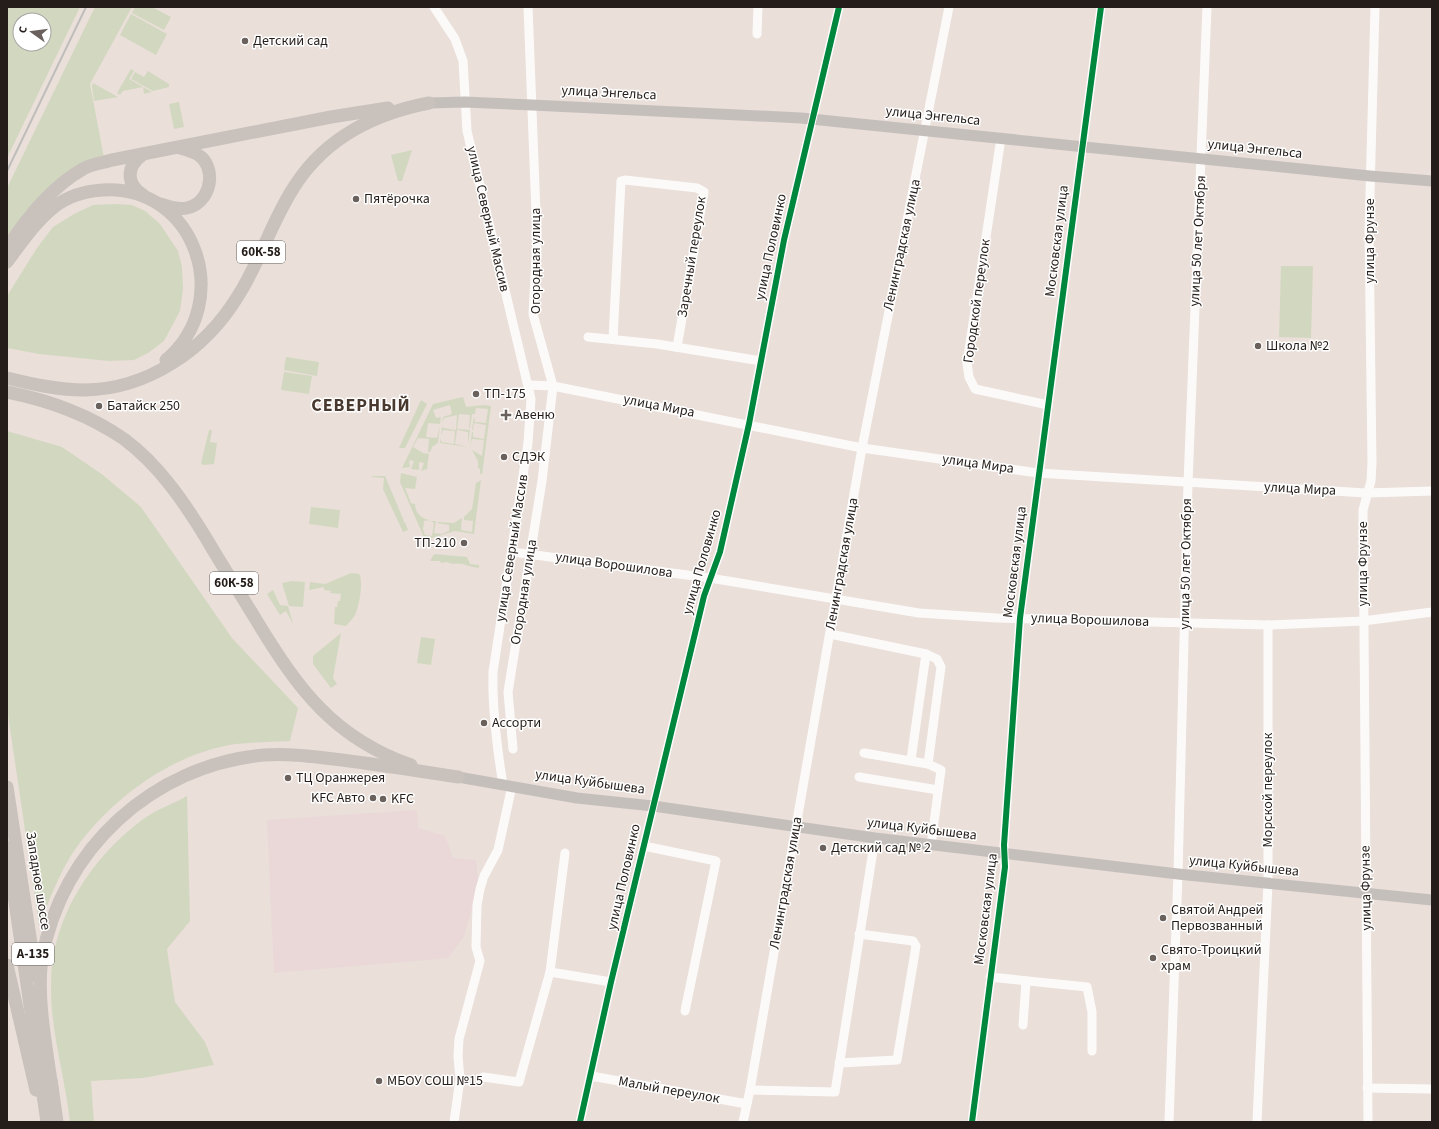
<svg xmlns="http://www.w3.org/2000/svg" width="1439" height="1129" font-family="'Source Sans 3',sans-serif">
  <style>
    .industrial { fill: #ead7d8 }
    .green { fill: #d2d8c0; fill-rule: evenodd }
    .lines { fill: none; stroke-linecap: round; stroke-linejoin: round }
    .minor { stroke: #fcfaf9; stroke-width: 9 }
    .major { stroke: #c5bfbc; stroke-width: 11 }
    .highway { stroke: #c9c1bc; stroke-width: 13 }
    .rail { stroke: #c0bebc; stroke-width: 2 }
    .cycleway-casing { stroke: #fff; stroke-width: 8 }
    .cycleway { stroke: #00873e; stroke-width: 6 }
    .poi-dot { fill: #6a615c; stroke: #fff; stroke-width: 1.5 }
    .labels { text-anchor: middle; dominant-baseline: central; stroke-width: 3; stroke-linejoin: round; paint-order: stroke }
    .shield { fill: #fff; stroke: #66615e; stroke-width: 1 }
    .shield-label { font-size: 13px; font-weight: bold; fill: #251d19 }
    .poi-label { font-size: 14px; fill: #251d19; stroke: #fff; text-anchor: start }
    .street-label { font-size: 14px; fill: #251d19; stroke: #fff }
    .district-label { font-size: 18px; font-weight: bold; letter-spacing: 1px; fill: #48382e; stroke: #fff }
  </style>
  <rect width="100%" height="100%" fill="#eadfd9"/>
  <!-- industrial -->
  <path class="industrial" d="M417 810 418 828 445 836 453 858 476 860 478 882 471 912 464 936 448 958 274 973 267 820Z"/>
  <!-- green -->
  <g class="green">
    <path d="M7 7H80L7 158ZM20 20H44V44H20Z"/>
    <path d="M95 7H132L90 84 104 158 83 164 7 242V188Z"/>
    <path d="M135 7H152L171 17 164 30 132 13Z"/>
    <path d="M131 14 167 34 156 55 120 35Z"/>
    <path d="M131 69 134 71 129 79 152 92 144 94 143 87 123 91 120 95 117 93Z"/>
    <path d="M148 71 169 84V87L153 91 131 79 135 72 144 77Z"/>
    <path d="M93 83 118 97 94 101 92 86Z"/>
    <path d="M179 102 184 127 174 129 169 104Z"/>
    <path d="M412 150 402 181H398L391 155Z"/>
    <path d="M116 204 132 205 145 211 160 224 178 251 182 267 183 289 180 311 164 341 148 353 134 360 109 361 39 354 7 348V296L37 248 53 227 74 214 93 205Z"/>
    <path d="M1281 266H1313L1311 338 1279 337Z"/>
    <path d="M286 357 319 362 317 376 284 370Z"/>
    <path d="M284 372 312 376 309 394 281 390Z"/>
    <path d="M463 397 466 407 483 405 491 406 482 475 480 473V469L478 468V461L472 450 482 456 484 440 472 439 470 448 472 432H473V437L484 439 486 425 474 423 473 430H472L474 416 475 422 486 423 488 409 476 408 475 414H472L470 428H469L470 415 459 414 457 429 470 430 468 444V432L457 430 455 444 468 447 440 443V438L441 442 454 444 455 431 443 430 441 436 442 426 443 428 456 430 457 415 444 418 442 424 443 417 452 414 450 405 433 410 436 418 441 417 440 424 428 423 426 437 437 438 440 426 438 443 432 447 430 452H428L429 439 418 438 413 447 423 453 429 454 427 469 421 471 424 463 419 462V470L411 469 414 461 409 460 410 467 402 468 433 404Z"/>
    <path d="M421 400 427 404 405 448H399Z"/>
    <path d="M209 430H212L210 442 217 443 214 464 203 465 201 463Z"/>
    <path d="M7 431 62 447 103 475 141 507 232 638 298 708 290 741C272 742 254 742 236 744 173 753 112 798 76 848 60 871 50 899 39 925L7 708Z"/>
    <path d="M401 473 417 477 415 489 405 488 411 503 415 504C415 512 421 519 430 520L424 521 423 529 425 535 432 536 434 523 431 521H436L434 533 442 534 449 531V525L437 523 438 522 454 523 462 518 461 530 472 532 473 521 464 520V517L472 509 476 483 481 480 474 534 455 531 425 540 400 482Z"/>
    <path d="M372 476H385L404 521 403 523 405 522 408 530 403 532 383 489 384 478 372 477Z"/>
    <path d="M311 507 340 510 338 528 309 524Z"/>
    <path d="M434 554 467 557 470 564 479 565V568C473 567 468 566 463 564 457 563 453 565 447 562L441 563 440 561H430Z"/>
    <path d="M351 573 359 574C364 580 359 608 355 615 353 619 349 622 346 626L334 624 335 607H337L338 601H340L341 594 330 593 331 591 324 590V587L309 590 310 582 325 584Z"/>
    <path d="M292 581 305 582 303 607 289 606 282 583Z"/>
    <path d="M273 590 280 605 288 606 293 624 286 611 280 615 267 594Z"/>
    <path d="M341 633 333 678 337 684 331 688 313 664V656Z"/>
    <path d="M421 637 435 639 431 665 417 663Z"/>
    <path d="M187 796 190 921 167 949 175 1002 205 1042 214 1065 143 1078 91 1081 94 1122H70C65 1076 50 1030 51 984 51 919 91 858 142 820 155 810 173 804 187 796Z"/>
  </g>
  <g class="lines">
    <!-- minor -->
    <g class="minor">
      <path d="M434 7 455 39 463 61 467 131 531 399 528 443 493 672C492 710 497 748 503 785"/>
      <path d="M757 34 758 7"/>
      <path d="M1001 138 967 363 969 377 975 389 1048 405"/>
      <path d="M588 337 657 344 761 361"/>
      <path d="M613 339 621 181 625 180 697 188 704 192 677 347"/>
      <path d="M529 385 553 386 862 448 1038 473 1366 493 1432 491"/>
      <path d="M512 552 710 578 919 613 997 618 1268 625 1363 621 1432 612"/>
      <path d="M830 634 926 654 937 659 941 667 928 764 941 770 931 845"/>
      <path d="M513 749 508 692 542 481 553 386 533 314 537 239 528 7"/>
      <path d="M864 753 928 764"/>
      <path d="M911 760 926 654"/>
      <path d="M859 777 938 790"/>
      <path d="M644 846 716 861 685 1011"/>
      <path d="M550 972 611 982"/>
      <path d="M990 977 1087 987 1092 1012V1051"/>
      <path d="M1023 1025 1026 981"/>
      <path d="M839 1063 897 1060 916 946 913 941 859 934"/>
      <path d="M591 1076 747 1104"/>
      <path d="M483 1077 519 1082 550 972 565 853"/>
      <path d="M1367 1088 1432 1089"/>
      <path d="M750 1090 835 1092 875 838"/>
      <path d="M454 1122 460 1079 458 1056 459 1039 480 961 476 947 477 905 480 889 484 876 498 850 512 786"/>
      <path d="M580 1122 611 982 704 596 720 552 749 424 784 240 839 7"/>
      <path d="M743 1122 750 1090 862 448 949 7"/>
      <path d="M972 1122 1005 867 1004 845 1020 618 1101 7"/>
      <path d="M1169 1122 1178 874 1188 483 1207 7"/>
      <path d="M1257 1122 1268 883V625"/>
      <path d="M1368 1122 1363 510 1371 481 1372 463 1369 231 1375 7"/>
    </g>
    <!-- major -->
    <g class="major">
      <path d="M429 103 465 102 532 105 801 118 1370 176 1432 181"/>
      <path d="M458 777 577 798 653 806 875 838 1178 874 1432 900"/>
    </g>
    <!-- highway -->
    <g class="highway">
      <path d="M142 155C126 167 126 184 143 195"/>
      <path d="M160 204C169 207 178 210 187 208 208 203 216 177 204 160 199 153 188 150 180 148"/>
      <path d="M7 248C26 219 53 186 83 169 91 164 103 163 112 160L331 117 388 108"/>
      <path d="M7 262C21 243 36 221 54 207 68 196 85 191 103 190 196 185 235 302 166 360"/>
      <path d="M7 378C32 384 58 390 85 390 148 389 205 350 238 296 261 260 273 217 298 181 329 136 377 113 429 103"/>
      <path d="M7 392C48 400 89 415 124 439 159 465 184 502 206 538 223 567 241 595 258 623 299 690 334 738 411 765"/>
      <path d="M7 787 36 976"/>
      <path d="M7 847 47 1122"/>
      <path d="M7 965 36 1090"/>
      <path d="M51 1080 57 1122"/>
      <path d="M52 1089C47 1050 36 997 42 959 61 849 153 765 264 755 289 753 316 757 342 760 381 765 419 771 458 777"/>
    </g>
    <!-- rail -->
    <path class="rail" d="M7 171 86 7"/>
    <defs>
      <g id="cycleway">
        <path d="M580 1122 611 982 704 596 720 552 749 424 784 240 839 7"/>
        <path d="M972 1122 1005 867 1004 845 1020 618 1101 7"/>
      </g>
    </defs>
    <!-- cycleway casing -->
    <use href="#cycleway" class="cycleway-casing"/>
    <!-- cycleway -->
    <use href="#cycleway" class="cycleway"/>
  </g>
  <!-- markers -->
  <g class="poi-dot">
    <circle cx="245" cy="41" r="4"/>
    <circle cx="356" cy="199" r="4"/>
    <circle cx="1258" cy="346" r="4"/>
    <circle cx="476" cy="394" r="4"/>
    <circle cx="99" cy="406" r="4"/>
    <path d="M504 409h4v4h4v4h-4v4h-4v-4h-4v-4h4z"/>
    <circle cx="504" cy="457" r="4"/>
    <circle cx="464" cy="543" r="4"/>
    <circle cx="484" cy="723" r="4"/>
    <circle cx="288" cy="778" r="4"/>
    <circle cx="373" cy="798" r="4"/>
    <circle cx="383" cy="799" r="4"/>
    <circle cx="823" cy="848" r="4"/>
    <circle cx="1163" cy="918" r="4"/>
    <circle cx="1153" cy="958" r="4"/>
    <circle cx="379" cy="1081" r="4"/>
  </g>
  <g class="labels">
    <!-- shield labels -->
    <g class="shield">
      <rect x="237" y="241" width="48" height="22" rx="3"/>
      <rect x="210" y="572" width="48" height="22" rx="3"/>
      <rect x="12" y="943" width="42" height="22" rx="3"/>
    </g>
    <g class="shield-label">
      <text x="261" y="252">60К-58</text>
      <text x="234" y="583">60К-58</text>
      <text x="33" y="954">А-135</text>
    </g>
    <!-- poi labels -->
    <g class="poi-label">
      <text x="253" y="41">Детский сад</text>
      <text x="364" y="199">Пятёрочка</text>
      <text x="1266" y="346">Школа №2</text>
      <text x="484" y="394">ТП-175</text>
      <text x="107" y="406">Батайск 250</text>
      <text x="515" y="415">Авеню</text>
      <text x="512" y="457">СДЭК</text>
      <text x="456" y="543" text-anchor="end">ТП-210</text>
      <text x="492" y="723">Ассорти</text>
      <text x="296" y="778">ТЦ Оранжерея</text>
      <text x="365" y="798" text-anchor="end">KFC Авто</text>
      <text x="391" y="799">KFC</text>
      <text x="831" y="848">Детский сад № 2</text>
      <text x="1171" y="910">Святой Андрей<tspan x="1171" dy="16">Первозванный</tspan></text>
      <text x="1161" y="950">Свято-Троицкий<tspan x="1161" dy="16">храм</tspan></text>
      <text x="387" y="1081">МБОУ СОШ №15</text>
    </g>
    <!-- street labels -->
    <g class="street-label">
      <text transform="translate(609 93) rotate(3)">улица Энгельса</text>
      <text transform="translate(933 116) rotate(6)">улица Энгельса</text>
      <text transform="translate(1255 149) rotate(6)">улица Энгельса</text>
      <text transform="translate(488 219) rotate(77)">улица Северный Массив</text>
      <text transform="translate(1057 241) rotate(-83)">Московская улица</text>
      <text transform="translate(1198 241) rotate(-87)">улица 50 лет Октября</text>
      <text transform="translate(1370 241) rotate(-90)">улица Фрунзе</text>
      <text transform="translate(902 245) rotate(-78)">Ленинградская улица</text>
      <text transform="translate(771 247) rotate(-78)">улица Половинко</text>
      <text transform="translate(692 257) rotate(-81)">Заречный переулок</text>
      <text transform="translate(536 261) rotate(-90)">Огородная улица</text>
      <text transform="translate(977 301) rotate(-82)">Городской переулок</text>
      <text transform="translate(659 406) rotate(11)">улица Мира</text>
      <text transform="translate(978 464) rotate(8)">улица Мира</text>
      <text transform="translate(1300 489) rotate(3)">улица Мира</text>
      <text transform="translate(512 548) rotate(-81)">улица Северный Массив</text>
      <text transform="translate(702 562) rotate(-74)">улица Половинко</text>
      <text transform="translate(1015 562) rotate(-83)">Московская улица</text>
      <text transform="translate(842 564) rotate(-80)">Ленинградская улица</text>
      <text transform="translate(1186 564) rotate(-89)">улица 50 лет Октября</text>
      <text transform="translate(1363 564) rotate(-90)">улица Фрунзе</text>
      <text transform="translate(614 565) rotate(8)">улица Ворошилова</text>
      <text transform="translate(524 592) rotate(-81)">Огородная улица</text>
      <text transform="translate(1090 620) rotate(2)">улица Ворошилова</text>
      <text transform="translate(590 782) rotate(8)">улица Куйбышева</text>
      <text transform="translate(1268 790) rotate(-90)">Морской переулок</text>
      <text transform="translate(922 829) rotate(7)">улица Куйбышева</text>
      <text transform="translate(1244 866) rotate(6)">улица Куйбышева</text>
      <text transform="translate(624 877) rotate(-77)">улица Половинко</text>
      <text transform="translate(38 881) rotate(81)">Западное шоссе</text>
      <text transform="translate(786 883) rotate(-80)">Ленинградская улица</text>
      <text transform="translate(1366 888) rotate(-91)">улица Фрунзе</text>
      <text transform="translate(986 909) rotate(-83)">Московская улица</text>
      <text transform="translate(669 1090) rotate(10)">Малый переулок</text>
    </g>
    <!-- district labels -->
    <g class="district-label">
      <text x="361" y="405">СЕВЕРНЫЙ</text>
    </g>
  </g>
  <!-- border -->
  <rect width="1439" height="1129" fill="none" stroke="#251d19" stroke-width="16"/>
  <!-- north arrow -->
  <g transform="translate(32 32) rotate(284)"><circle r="19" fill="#ffffff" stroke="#a8a5a3"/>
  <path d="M0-3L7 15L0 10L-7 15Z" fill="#6a615c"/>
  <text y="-6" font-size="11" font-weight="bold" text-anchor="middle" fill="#251d19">С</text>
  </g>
</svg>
